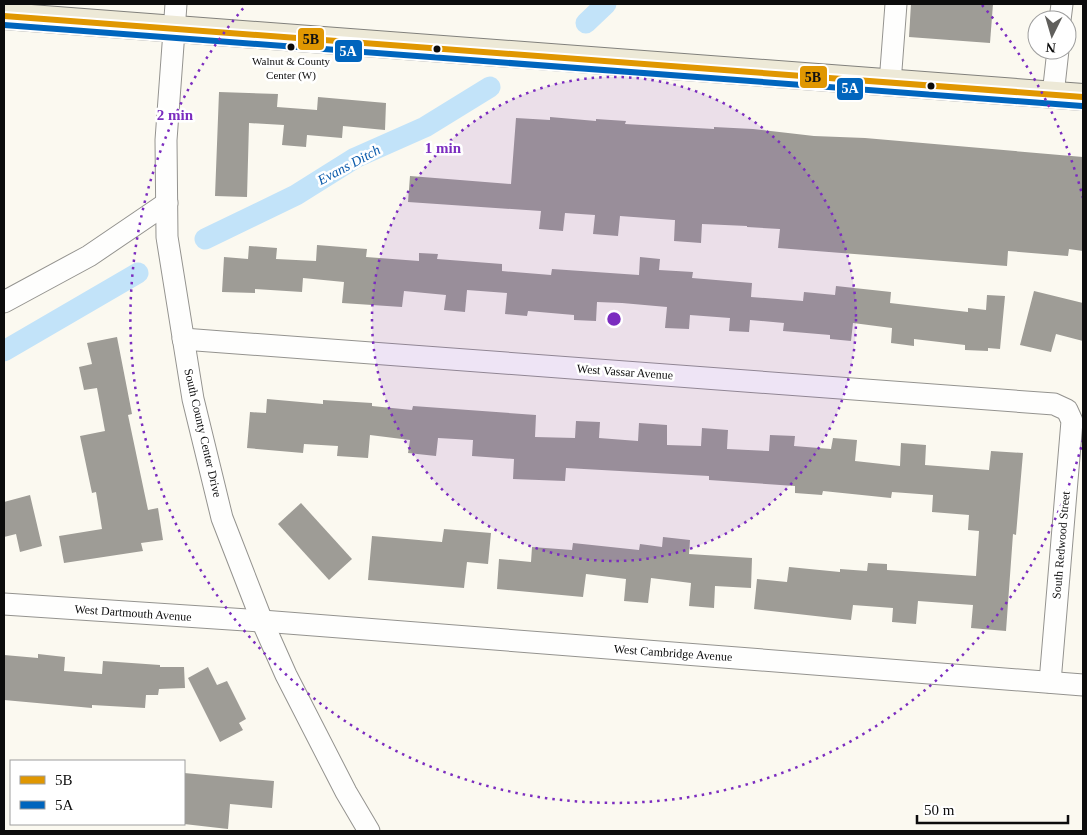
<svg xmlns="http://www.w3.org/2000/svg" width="1087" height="835" font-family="Georgia,serif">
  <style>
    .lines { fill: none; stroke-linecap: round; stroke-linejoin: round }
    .canal { stroke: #c2e3f9; stroke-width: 21 }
    .building { fill: #9e9c96 }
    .minor-casing { stroke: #94938f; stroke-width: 23 }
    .major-casing { stroke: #81807c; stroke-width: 28 }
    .minor { stroke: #fefefd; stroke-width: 21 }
    .major { stroke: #ede9d7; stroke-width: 26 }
    .bus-1-casing { stroke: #fff; stroke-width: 10 }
    .bus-2-casing { stroke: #fff; stroke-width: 10 }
    .bus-1 { stroke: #e09701; stroke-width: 6 }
    .bus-2 { stroke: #0065bd; stroke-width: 6 }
    .ring { fill: none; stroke: #7b2cbf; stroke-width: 2.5; stroke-dasharray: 2.5 5 }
    .bus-dot { fill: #0c0c0c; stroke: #fff; stroke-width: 2 }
    .labels { text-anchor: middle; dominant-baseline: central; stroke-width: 5; stroke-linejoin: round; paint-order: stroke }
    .bus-label { font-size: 11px; fill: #0c0c0c; stroke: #fff }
    .street-label { font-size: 12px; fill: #0c0c0c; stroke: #fff }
    .water-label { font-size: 14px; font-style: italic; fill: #095aab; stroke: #fff }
    .centre { fill: #7b2cbf; stroke: #fff; stroke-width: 2.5 }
    .ring-label { font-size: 15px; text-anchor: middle; font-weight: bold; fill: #7b2cbf; stroke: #fff; stroke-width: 5; stroke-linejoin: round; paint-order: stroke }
    .line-badge { stroke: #fff; stroke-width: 2 }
    .badge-label { font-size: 14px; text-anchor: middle; font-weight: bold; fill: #fff }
    .pale-badge-label { font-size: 14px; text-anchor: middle; font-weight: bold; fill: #111 }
  </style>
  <rect width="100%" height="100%" fill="#fbf9f0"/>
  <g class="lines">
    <!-- canal -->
    <g class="canal">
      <path d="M586 23 606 4"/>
      <path d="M205 239 296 195 355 158 425 127 490 87"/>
      <path d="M4 351 138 273"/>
    </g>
  </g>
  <!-- building -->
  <g class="building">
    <path d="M911 4H993L990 43 909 37Z"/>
    <path d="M219 92 278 94 277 107 317 110 318 97 386 103 385 130 343 126 342 138 307 135 306 147 282 145 284 125 249 123 247 197 215 196Z"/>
    <path d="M550 117 596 121V119L626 121 625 124 660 126 714 129V127L753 129 814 136 865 138 1083 157V251L1069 249 1068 256 1008 251 1007 266 778 248 780 229 747 227V226L702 224 701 243 674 241 675 220H674L620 216 618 236 593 234 595 215 565 213 563 231 539 229 541 211 408 202 410 176 511 184 516 118 550 120Z"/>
    <path d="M317 245 367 249 366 257 419 261V253L438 254 437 259 502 264V271L551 275 552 269 639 275 640 257 660 259 659 270 693 272 692 278 752 283 751 297 803 301 804 292 835 295 836 286 891 292 890 303 968 312V308L986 310 987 295 1005 296 1000 349 988 348V351L965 350V345L914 339V346L891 343 892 328 853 323 851 341 830 339V335L783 331 784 323 750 320 749 332 729 331 730 318 690 315 689 329 665 328 667 307 622 303 597 302 596 321 574 320V315L528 311 527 316 505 314 507 293 467 290 465 312 444 310 446 295 404 291 402 307 342 303 344 282 303 278 302 292 255 289V293L222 292 224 257 248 259 249 246 277 248 276 259 316 261Z"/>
    <path d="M1034 291 1083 303V341L1056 334 1051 352 1020 345Z"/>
    <path d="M117 337 132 414 128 415 148 510 158 508 163 540 141 543 143 551 64 563 59 536 102 529 96 492 92 493 80 436 105 431 97 388 84 390 79 367 92 364 87 343Z"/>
    <path d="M267 399 323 404V400L372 403V406L412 410 413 406 536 415 535 437 575 438 576 421 600 422 599 438 638 441 639 423 667 425V445L701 446 702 428 728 430 727 449 769 451 770 435 795 436 794 446 831 449 833 438 857 440 855 461 900 466 901 443 926 445 925 465 989 470 991 451 1023 453 1016 535 1013 534 1006 631 971 628 973 605 918 601 916 624 892 622 893 608 853 605 851 620 754 609 757 579 787 582 789 567 840 572V569L867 571 868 563 887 564V570L976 576 979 531 968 530 969 515 932 512 933 495 892 492 891 498 823 491 822 495 795 493V486L709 480V476L566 468 565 481 513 479 514 459 472 456 473 440 438 438 436 456 408 453 410 440 370 435 368 458 337 456 338 446 304 444 303 453 247 448 250 412 266 413Z"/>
    <path d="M30 495 42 546 20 552 16 534 4 537V502Z"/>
    <path d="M301 503 352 559 329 580 278 524Z"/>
    <path d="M444 529 491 533 488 564 467 562 464 588 368 580 372 536 442 542Z"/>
    <path d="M663 537 690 540 689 554 752 558 751 588 715 586 714 608 689 606 691 583 651 578 648 603 624 601 626 579 586 574 583 597 497 589 499 559 531 562 532 547 572 550 573 543 639 550 640 544 662 547Z"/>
    <path d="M38 654 65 657 64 671 102 674 103 661 160 665V667H184L185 688 159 689 158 695H146L145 708 92 705V708L4 700V655L38 658Z"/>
    <path d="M208 667 217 685 227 681 246 719 239 723 243 730 220 742 188 678Z"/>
    <path d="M184 773 274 781 272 808 230 804 228 829 184 824Z"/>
  </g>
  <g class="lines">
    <defs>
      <g id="minor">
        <path d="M176 4 166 140 167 237 193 399 222 518 262 621 286 675 346 792 369 831"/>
        <path d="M1060 20 1062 4"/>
        <path d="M890 83 896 4"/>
        <path d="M1053 95 1058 50"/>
        <path d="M4 302 89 256 167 203"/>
        <path d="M183 339 1054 404 1067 410 1072 421 1050 682"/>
        <path d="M4 604 262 621 1083 685"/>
      </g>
      <path id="major" d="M4 16 1083 97"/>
    </defs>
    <!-- minor casing -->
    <use href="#minor" class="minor-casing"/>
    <!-- major casing -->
    <use href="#major" class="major-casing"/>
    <!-- minor -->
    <use href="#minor" class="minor"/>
    <!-- major -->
    <use href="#major" class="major"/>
    <defs>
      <path id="bus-1" d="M4 16 1083 97"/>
      <path id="bus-2" d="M4 25 1082 106"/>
    </defs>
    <!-- bus-1 casing -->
    <use href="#bus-1" class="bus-1-casing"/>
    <!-- bus-2 casing -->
    <use href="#bus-2" class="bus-2-casing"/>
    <!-- bus-1 -->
    <use href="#bus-1" class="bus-1"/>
    <!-- bus-2 -->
    <use href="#bus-2" class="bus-2"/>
  </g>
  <!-- distance rings -->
  <circle cx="614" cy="319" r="242" fill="#7b2cbf" fill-opacity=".12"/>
  <g class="ring">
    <circle cx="614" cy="319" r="242"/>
    <path d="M1083 440A484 484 0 1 1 246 5M982 5A484 484 0 0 1 1083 198"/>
  </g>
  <!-- markers -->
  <g class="bus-dot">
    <circle cx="291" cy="47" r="4.5"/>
    <circle cx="437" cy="49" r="4.5"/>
    <circle cx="931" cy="86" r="4.5"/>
  </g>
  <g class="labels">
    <!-- bus labels -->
    <g class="bus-label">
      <text x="291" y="61">Walnut &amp; County<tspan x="291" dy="14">Center (W)</tspan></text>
    </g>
    <!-- street labels -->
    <g class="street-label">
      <text transform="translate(625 372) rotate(4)">West Vassar Avenue</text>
      <text transform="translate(203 433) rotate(77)">South County Center Drive</text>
      <text transform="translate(1061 545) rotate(-85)">South Redwood Street</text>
      <text transform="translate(133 613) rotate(4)">West Dartmouth Avenue</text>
      <text transform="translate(673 653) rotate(4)">West Cambridge Avenue</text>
    </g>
    <!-- water labels -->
    <g class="water-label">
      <text transform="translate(349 165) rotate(-28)">Evans Ditch</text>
    </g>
  </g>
  <circle cx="614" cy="319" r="8" class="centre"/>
  <g class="ring-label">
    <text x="175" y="120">2 min</text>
    <text x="443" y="153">1 min</text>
  </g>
  <g class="line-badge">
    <rect x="297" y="27" width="28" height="24" rx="5" fill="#e09701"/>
    <rect x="334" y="39" width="29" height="24" rx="5" fill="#0065bd"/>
    <rect x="799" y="65" width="29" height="24" rx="5" fill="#e09701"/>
    <rect x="836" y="77" width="28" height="24" rx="5" fill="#0065bd"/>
  </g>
  <g class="badge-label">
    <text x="348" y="56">5A</text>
    <text x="850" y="93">5A</text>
  </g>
  <g class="pale-badge-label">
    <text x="311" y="44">5B</text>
    <text x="813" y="82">5B</text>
  </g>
  <!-- border -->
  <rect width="1087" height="835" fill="none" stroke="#0c0c0c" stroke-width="10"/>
  <!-- legend -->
  <rect x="10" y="760" width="175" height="65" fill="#ffffff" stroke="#9e9e9e"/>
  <rect x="20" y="776" width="25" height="8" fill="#e09701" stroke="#9e9e9e"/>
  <text x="55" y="785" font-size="15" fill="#0c0c0c">5B</text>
  <rect x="20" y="801" width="25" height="8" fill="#0065bd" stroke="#9e9e9e"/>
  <text x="55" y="810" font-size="15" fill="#0c0c0c">5A</text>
  <!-- north arrow -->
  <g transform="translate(1052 35) rotate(185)"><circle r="24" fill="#ffffff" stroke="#9e9e9e"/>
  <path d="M0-4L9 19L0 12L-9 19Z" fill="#605f5c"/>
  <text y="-8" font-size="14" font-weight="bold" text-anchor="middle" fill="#0c0c0c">N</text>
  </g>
  <!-- scale -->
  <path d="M917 815v8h151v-8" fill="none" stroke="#0c0c0c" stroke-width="2.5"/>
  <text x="924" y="815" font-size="15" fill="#0c0c0c" stroke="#ffffff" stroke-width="4" paint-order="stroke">50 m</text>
</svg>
